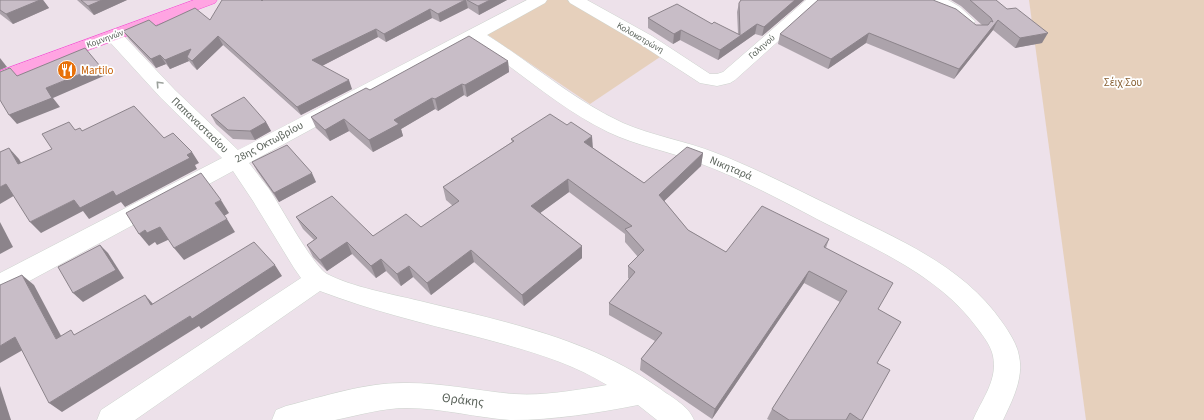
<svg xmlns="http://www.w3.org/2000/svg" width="1204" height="420" font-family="'Source Sans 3',sans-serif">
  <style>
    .green { fill: #e6d0bc }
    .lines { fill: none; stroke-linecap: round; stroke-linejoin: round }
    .minor-casing { stroke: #cdd4ce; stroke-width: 1 }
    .major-casing { stroke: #f552d4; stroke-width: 1 }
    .minor { fill: #fff; fill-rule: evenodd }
    .major { fill: #ffa4e2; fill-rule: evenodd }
    .wall { fill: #aca3ab }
    .shaded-wall { fill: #8c848b }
    .building { fill: #c8bdc7; stroke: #8c848b }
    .oneway { stroke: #9ca19c }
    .labels { text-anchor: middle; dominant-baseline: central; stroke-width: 3.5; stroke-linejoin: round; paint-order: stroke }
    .far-street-label { font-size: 9px; fill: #5a625a; stroke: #fff }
    .food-label { font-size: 11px; fill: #c56008; stroke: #fff; text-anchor: start }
    .park-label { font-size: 11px; fill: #886033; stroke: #fff }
    .street-label { font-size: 11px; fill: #5a625a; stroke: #fff }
    .near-street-label { font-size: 13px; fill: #5a625a; stroke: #fff }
  </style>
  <rect width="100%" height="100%" fill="#ede1ea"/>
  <!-- green -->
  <g class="green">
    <path d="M546 0H570L660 57 590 104 485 33Z"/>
    <path d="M1029 0H1204V420H1086Z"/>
  </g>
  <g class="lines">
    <defs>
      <g id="minor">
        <path d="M527 0H547L545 3 487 35C532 63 573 100 623 123 653 136 686 141 716 153 757 169 796 189 835 208 895 238 963 265 1002 322 1009 332 1017 344 1019 356 1024 378 1012 401 1003 420H973C982 399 998 380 993 356 991 346 984 337 978 329 939 275 875 249 817 219 779 199 740 178 699 163 669 151 637 146 608 132 559 108 519 71 474 41L249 163C256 172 262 180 269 189 280 205 313 266 327 274 352 287 391 294 420 301 502 321 589 338 659 388 672 398 688 405 694 420H657L638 405C597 413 554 420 512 420 477 418 442 408 407 408 382 408 360 415 335 420 319 420 290 420 272 420L276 410 286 406C326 396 366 382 408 383 443 383 478 391 514 394 545 396 577 390 607 385 567 360 519 348 474 336 422 323 370 310 320 291L135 420H97L101 410 301 278 294 268 253 201 233 171 9 292 0 295V273L222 158 161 98 108 40 106 36 108 32 114 31 120 32 175 90 238 150Z"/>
        <path d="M568 0H587L652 36 710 74H717L723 72 806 0H824L735 80 730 83 717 86 700 83 640 44 570 3Z"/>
        <path d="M929 0H948L960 7 975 21 973 25C969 25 967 26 963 25 961 24 930 2 929 0Z"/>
      </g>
      <path id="major" d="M194 0H217L215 3 0 83V71Z"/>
    </defs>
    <!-- minor casing -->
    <use href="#minor" class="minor-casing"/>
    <!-- major casing -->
    <use href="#major" class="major-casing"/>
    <!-- minor -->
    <use href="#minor" class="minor"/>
    <!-- major -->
    <use href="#major" class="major"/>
  </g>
  <!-- wall -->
  <g class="wall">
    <path d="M0 0H43L49 8 13 24 0 14Z"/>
    <path d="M77 0H127L94 15Z"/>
    <path d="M263 0H507L479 15 468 8 440 22 432 18 386 42 378 37 322 66 352 89 301 115 223 45 197 70 192 65 189 61 170 69 166 64 156 68 129 39 123 31 156 26 210 20 262 1Z"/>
    <path d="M741 0H804L762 36 755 34 718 60 680 40 673 44 648 28V18L712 24 738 34 737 12 739 3Z"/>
    <path d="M951 0H996L1042 43 1015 48 993 30 954 79 866 43 828 69 778 44 780 34 982 25 961 6Z"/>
    <path d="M508 61 509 72 467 97 464 95 438 111 435 109 401 129 403 136 373 152 349 131 330 141 316 128 311 117 370 90Z"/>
    <path d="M211 115 266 122 271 131 255 140 233 139 216 124Z"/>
    <path d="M567 125 593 148 644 183 703 153 701 166 664 201 688 230 726 252 829 239 826 248 878 309 877 363 862 420H769L767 419 772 409 840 302 804 283 712 419 640 370 641 359 655 341 609 315V303L629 279 628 278V266L638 257 625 242V234L569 192 540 213 582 246V258L524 306 474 262 431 295 413 277 401 286 386 271 376 278 352 254 327 271 313 257 307 245 314 240 303 229 296 217 373 236 421 227 453 206 446 200 443 187 512 142 511 139Z"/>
    <path d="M252 162 316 182 279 202 257 171Z"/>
  </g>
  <!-- shaded-wall -->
  <g class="shaded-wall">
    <path d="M40 0H43L49 8 13 24 6 14Z"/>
    <path d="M102 0H127L94 15 88 6Z"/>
    <path d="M465 0H466L468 8 440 22 438 14Z"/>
    <path d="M490 0H507L479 15 478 6Z"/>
    <path d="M795 0H804L762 36 764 27Z"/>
    <path d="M430 9 432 18 386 42 384 34Z"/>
    <path d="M998 20 993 30 954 79 959 69Z"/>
    <path d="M757 24 755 34 718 60 720 50Z"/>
    <path d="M376 29 378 37 316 69 312 60Z"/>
    <path d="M681 30 680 40 673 44 674 34Z"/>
    <path d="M869 33 866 43 828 69 831 59Z"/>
    <path d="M1048 33 1042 43 1015 48 1020 38Z"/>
    <path d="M218 36 223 45 197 70 192 61 187 57 189 61 170 69 165 60Z"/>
    <path d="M160 55 166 64 156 68 151 59Z"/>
    <path d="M0 58 7 67 0 70Z"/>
    <path d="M508 61 509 72 467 97 465 85Z"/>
    <path d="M100 66 106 75 53 98 60 107 17 124 9 115 46 88Z"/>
    <path d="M349 80 352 89 301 115 297 107Z"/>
    <path d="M462 84 464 95 438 111 435 99Z"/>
    <path d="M432 98 435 109 401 129 403 136 373 152 369 140 394 120Z"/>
    <path d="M344 119 349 131 330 141 325 130Z"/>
    <path d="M266 122 271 131 255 140 250 131Z"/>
    <path d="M592 136 593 149 584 142Z"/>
    <path d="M9 148 19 159 28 175 18 164Z"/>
    <path d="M192 152 199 163 195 165 197 169 125 207 121 202 89 219 83 211 41 233 30 222 74 200Z"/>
    <path d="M703 153 701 166 658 207 659 195Z"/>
    <path d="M312 173 316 182 279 202 274 193Z"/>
    <path d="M568 179 569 192 532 219 531 206Z"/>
    <path d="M6 184 17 194 0 204V187Z"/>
    <path d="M221 200 229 213 224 216 215 203Z"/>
    <path d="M227 219 235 232 184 260 174 248Z"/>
    <path d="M0 222 13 247 0 254Z"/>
    <path d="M160 227 170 239 157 245 155 242 149 246 139 234 145 230Z"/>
    <path d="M347 242 352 254 327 271 320 260Z"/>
    <path d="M100 245 108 253 124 278 83 302 73 293Z"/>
    <path d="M582 246V258L524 306 522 295Z"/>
    <path d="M471 250 474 262 431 295 427 283Z"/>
    <path d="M381 259 386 271 376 278 371 266Z"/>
    <path d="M275 265 282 276 201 329 199 326 62 412 49 403 190 316Z"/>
    <path d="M409 266 413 277 401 286 397 274Z"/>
    <path d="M809 271 804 283 712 419 715 409Z"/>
    <path d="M22 275 34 285 68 349 56 339Z"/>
    <path d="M145 295 154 305H151Z"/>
    <path d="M15 337 28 347 0 363V346Z"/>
    <path d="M0 386 11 420H0Z"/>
  </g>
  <!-- building -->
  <g class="building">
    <path d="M0 0H40L6 14 0 10Z"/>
    <path d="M81 0H102L88 6Z"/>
    <path d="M222 0H261L262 1 263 0H465L438 14 430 9 384 34 376 29 312 60 349 80 297 107 218 36 192 61 187 57 191 49 165 60 160 55 151 59 123 31 149 20 156 26 195 8 210 20Z"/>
    <path d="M467 0H490L478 6Z"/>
    <path d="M741 0H795L764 27 757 24 720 50 681 30 674 34 648 18 677 4 712 24 714 22 740 35 739 3Z"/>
    <path d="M818 0H933L956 9 976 25H988L991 21 993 22 991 18 970 0H996L1007 9 1016 8 1048 33 1020 38 998 20 959 69 869 33 831 59 780 34Z"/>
    <path d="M469 36 508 61 465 85 462 84 435 99 432 98 394 120 399 124 369 140 344 119 325 130 311 117 366 88 370 90Z"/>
    <path d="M85 48 100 66 46 88 52 98 9 115 0 100V72L10 68 17 76Z"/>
    <path d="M244 97 266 122 250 131 228 130 211 115Z"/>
    <path d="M134 106 164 138 173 133 192 152 187 155 190 158 116 196 113 191 80 208 74 200 30 222 6 184 0 187V152L9 148 18 164 52 149 42 134 69 122 75 130 80 128 82 131Z"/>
    <path d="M550 114 567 125 571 122 592 136 584 142 644 183 687 147 703 153 659 195 688 230 726 252 762 206 829 239 824 247 893 283 878 309 901 322 877 363 890 370 862 420H860L850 413 846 420H789L772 409 847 291 809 271 715 409 641 359 662 333 609 303 635 272 628 266 644 250 625 229 632 226 568 179 531 206 582 246 522 295 471 250 427 283 409 266 397 274 381 259 371 266 347 242 320 260 307 245 317 238 296 217 332 196 373 236 406 214 421 227 459 201 443 187 514 141 511 139Z"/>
    <path d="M287 145 312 173 274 193 252 162Z"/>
    <path d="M201 173 221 200 215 203 227 219 174 248 160 227 147 233 145 230 139 234 126 213Z"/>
    <path d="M254 242 275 265 192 319 190 316 49 403 15 337 0 346V285L22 275 56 339 71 330 74 335 145 295 151 305Z"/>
    <path d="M100 245 116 270 73 293 58 267Z"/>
  </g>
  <!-- one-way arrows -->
  <defs><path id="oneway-chevron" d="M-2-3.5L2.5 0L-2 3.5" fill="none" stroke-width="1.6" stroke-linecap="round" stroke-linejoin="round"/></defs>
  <use class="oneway" href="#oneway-chevron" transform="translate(159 84) rotate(-133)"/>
  <!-- icons -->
  <defs>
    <symbol id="restaurant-disc" viewBox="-11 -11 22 22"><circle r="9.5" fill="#e8710a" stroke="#fff"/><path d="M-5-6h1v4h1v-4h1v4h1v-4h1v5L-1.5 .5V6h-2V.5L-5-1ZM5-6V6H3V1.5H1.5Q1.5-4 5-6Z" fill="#fff"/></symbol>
  </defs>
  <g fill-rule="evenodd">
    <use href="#restaurant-disc" x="56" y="59" width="22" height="22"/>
  </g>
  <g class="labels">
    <!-- far-street labels -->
    <g class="far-street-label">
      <text transform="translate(640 38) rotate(30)">Κολοκοτρώνη</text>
      <text transform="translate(105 39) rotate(-20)">Κομνηνών</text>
      <text transform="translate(762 47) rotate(-41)">Γαληνού</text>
    </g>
    <!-- food labels -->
    <g class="food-label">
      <text x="81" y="70">Martilo</text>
    </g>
    <!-- park labels -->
    <g class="park-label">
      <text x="1123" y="82">Σέιχ Σου</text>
    </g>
    <!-- street labels -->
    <g class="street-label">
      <text transform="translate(200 125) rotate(44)">Παπαναστασίου</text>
      <text transform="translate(269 142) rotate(-28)">28ης Οκτωβρίου</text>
      <text transform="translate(731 168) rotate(23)">Νικηταρά</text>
    </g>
    <!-- near-street labels -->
    <g class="near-street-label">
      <text transform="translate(463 400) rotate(7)">Θράκης</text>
    </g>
  </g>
</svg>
